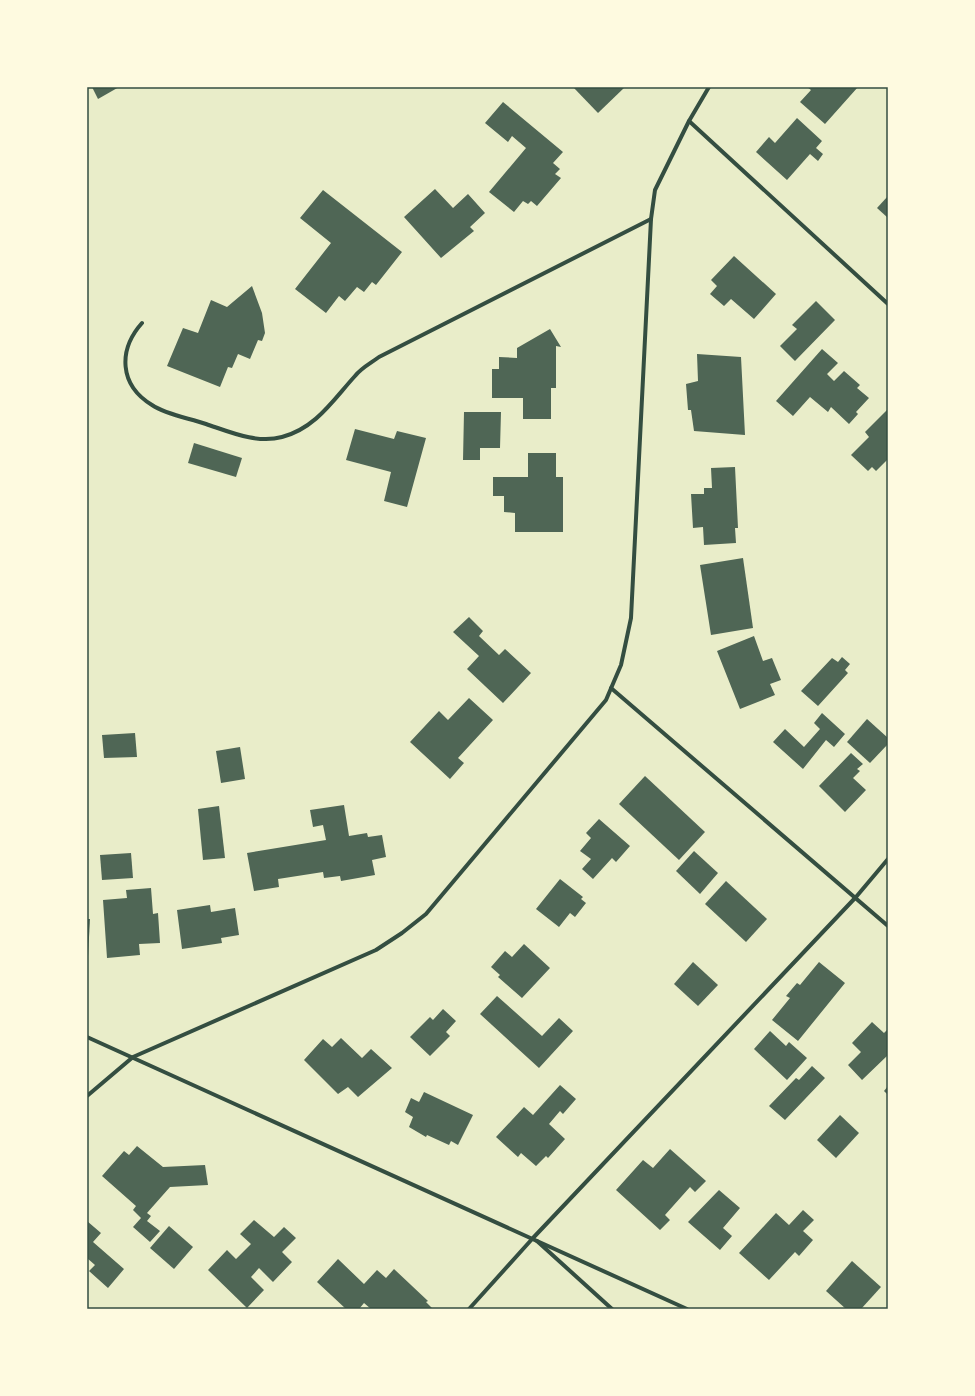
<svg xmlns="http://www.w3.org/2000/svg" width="975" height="1396" font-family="Commissioner,sans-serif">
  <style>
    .building { fill: #4f6655 }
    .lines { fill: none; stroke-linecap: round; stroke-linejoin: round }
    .minor { stroke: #344e41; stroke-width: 4 }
    .neatline { fill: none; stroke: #344e41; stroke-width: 1.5 }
  </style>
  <rect width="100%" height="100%" fill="#e9edc9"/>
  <!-- building -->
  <g class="building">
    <path d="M92 87H119L98 99Z"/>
    <path d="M573 87H625L598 113Z"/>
    <path d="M807 87H858L825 124 800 102 811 90Z"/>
    <path d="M503 102 563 152 553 163 560 169 555 174 561 178 537 206 531 201 528 204 523 201 514 212 489 192 526 148 512 136 508 142 485 123Z"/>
    <path d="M797 118 822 141 816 148 823 154 818 161 810 154 787 180 756 152 769 137 775 143Z"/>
    <path d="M435 189 453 208 468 194 485 213 470 227 474 231 441 258 404 217Z"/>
    <path d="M323 190 402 252 376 285 372 282 364 292 357 287 345 301 339 296 326 313 295 289 331 243 300 218Z"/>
    <path d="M888 196V218L877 208Z"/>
    <path d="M734 256 776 294 754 319 731 299 724 306 710 294 717 286 711 280Z"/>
    <path d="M252 286 262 313 265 333 262 341 258 340 250 359 238 354 232 368 228 367 220 387 167 366 183 328 198 333 211 300 227 307Z"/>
    <path d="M816 301 835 320 795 361 780 346 797 329 792 325Z"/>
    <path d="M550 329 561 347 556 346V388H551V419H523V398H492V369H499V357L517 358V348Z"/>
    <path d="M822 349 838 363 827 374 834 381 844 371 860 385 857 388 869 398 856 412 858 414 849 424 831 407 828 412 810 397 793 416 776 401Z"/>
    <path d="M697 354 741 357 745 435 694 431 691 410H688L686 384 698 381Z"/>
    <path d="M887 410 888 459 876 471 872 467 868 471 851 455 869 437 865 432Z"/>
    <path d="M464 412H501L500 448H480V460H463Z"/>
    <path d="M355 429 394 439 397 431 426 438 407 507 384 501 391 472 346 460Z"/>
    <path d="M194 443 242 458 236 477 188 463Z"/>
    <path d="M528 453H556V477H563V532H515V513L504 512V496H493V477H528Z"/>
    <path d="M735 467 738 528H735L736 543 704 545 703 527 693 528 691 494H704V488H712L711 468Z"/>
    <path d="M743 558 753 628 711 635 700 565Z"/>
    <path d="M469 617 483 631 479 636 499 655 505 649 531 673 503 703 467 669 479 656 453 632Z"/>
    <path d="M754 636 763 661 772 658 781 680 770 684 775 695 740 709 717 651Z"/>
    <path d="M842 657 850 664 845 670 848 673 818 706 801 691 832 658 838 662Z"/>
    <path d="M469 698 493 720 458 758 464 763 450 779 410 742 439 711 448 720Z"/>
    <path d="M822 713 845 734 834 747 826 740 803 769 773 742 785 729 804 747 820 729 814 723Z"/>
    <path d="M867 719 888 738V744L870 763 847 742Z"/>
    <path d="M135 733 137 757 104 758 102 735Z"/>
    <path d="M240 747 245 779 221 783 216 751Z"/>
    <path d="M851 753 863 764 857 769 860 771 853 778 866 790 845 812 819 786Z"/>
    <path d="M645 776 705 832 679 860 619 804Z"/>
    <path d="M344 805 349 836 367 833 368 837 382 835 386 857 372 860 375 875 341 881 340 876 324 878 323 872 278 879 279 887 254 891 247 853 326 840 323 825 313 827 310 810Z"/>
    <path d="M219 806 225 858 203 860 198 809Z"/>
    <path d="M599 819 630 846 616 862 612 858 593 879 582 869 591 859 580 851 591 838 586 833Z"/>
    <path d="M694 851 718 873 700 894 676 871Z"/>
    <path d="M131 853 133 878 102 880 100 855Z"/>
    <path d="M560 879 583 897 581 899 586 903 575 917 570 913 559 927 536 909Z"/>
    <path d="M726 881 767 919 746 942 705 904Z"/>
    <path d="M151 888 153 914 158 913 160 943 139 944 140 955 107 958 103 900 127 898 126 890Z"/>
    <path d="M210 905 211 912 235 908 239 935 221 938 222 943 182 949 177 910Z"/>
    <path d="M87 919H90L88 956H87Z"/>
    <path d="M524 944 550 968 522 998 498 977 500 975 491 967 505 951 512 957Z"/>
    <path d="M693 962 718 985 698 1006 674 984Z"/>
    <path d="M819 962 845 983 798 1041 772 1020 790 998 786 996 797 983 800 985Z"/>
    <path d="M497 996 542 1036 559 1018 573 1031 539 1068 480 1014Z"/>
    <path d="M443 1009 456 1021 446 1032 450 1036 430 1056 410 1037 430 1017 433 1020Z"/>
    <path d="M872 1022 884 1033 888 1029V1055L862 1080 848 1065 861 1052 852 1043Z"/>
    <path d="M770 1031 786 1046 789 1042 807 1058 787 1080 754 1049Z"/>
    <path d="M341 1038 362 1058 371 1049 392 1068 358 1097 348 1087 338 1094 304 1060 323 1039 332 1047Z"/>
    <path d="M812 1066 825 1078 785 1120 769 1106 796 1078 799 1080Z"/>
    <path d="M560 1085 576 1099 563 1114 560 1111 549 1124 565 1139 548 1158 546 1156 536 1166 521 1153 518 1157 496 1137 524 1107 533 1115Z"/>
    <path d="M888 1086V1095L884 1091Z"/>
    <path d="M424 1092 473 1115 458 1145 451 1141 449 1145 427 1135 426 1137 409 1127 413 1117 405 1112 411 1098 419 1102Z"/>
    <path d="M840 1115 859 1133 836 1158 817 1140Z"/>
    <path d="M137 1146 163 1167 205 1165 208 1185 170 1187 147 1213 151 1216 147 1221 160 1231 150 1242 133 1227 141 1218 133 1210 136 1206 102 1176 124 1151 129 1155Z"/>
    <path d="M670 1149 706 1181 695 1192 690 1187 665 1215 670 1220 660 1230 616 1190 643 1160 653 1168Z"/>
    <path d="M719 1190 740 1208 723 1228 732 1236 720 1250 688 1222Z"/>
    <path d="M803 1210 814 1220 803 1231 813 1240 799 1256 795 1252 769 1280 739 1253 776 1213 789 1225Z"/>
    <path d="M254 1220 274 1237 284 1227 296 1238 282 1252 292 1262 273 1282 259 1268 251 1277 264 1290 247 1308 208 1270 227 1250 236 1259 251 1244 240 1234Z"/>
    <path d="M87 1221 101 1233 93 1242 124 1269 108 1288 89 1271 95 1265 87 1258Z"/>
    <path d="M169 1226 193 1247 174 1269 150 1248Z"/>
    <path d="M338 1259 364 1284 377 1270 386 1278 394 1269 428 1301 426 1302 433 1309H371L364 1303 359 1309H346L317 1282Z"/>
    <path d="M852 1261 881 1287 861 1309H846L826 1291Z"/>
  </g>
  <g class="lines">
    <!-- minor -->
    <g class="minor">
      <path d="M689 121 888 304"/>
      <path d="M142 323C118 350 119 385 152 405 167 415 189 418 206 424 230 432 257 444 282 437 316 428 333 400 355 376 361 368 371 363 379 357L651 219"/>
      <path d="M611 688 888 926"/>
      <path d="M87 1037 687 1309"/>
      <path d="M87 1096 133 1057 376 950 402 933 426 914 606 700 621 665 631 618 651 219 655 190 689 121 709 87"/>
      <path d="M537 1241 612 1309"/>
      <path d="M469 1309 533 1238 856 897 888 859"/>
    </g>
  </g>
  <!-- border -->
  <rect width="975" height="1396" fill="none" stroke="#fefae0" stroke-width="176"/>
  <rect x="88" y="88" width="799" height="1220" class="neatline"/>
</svg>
